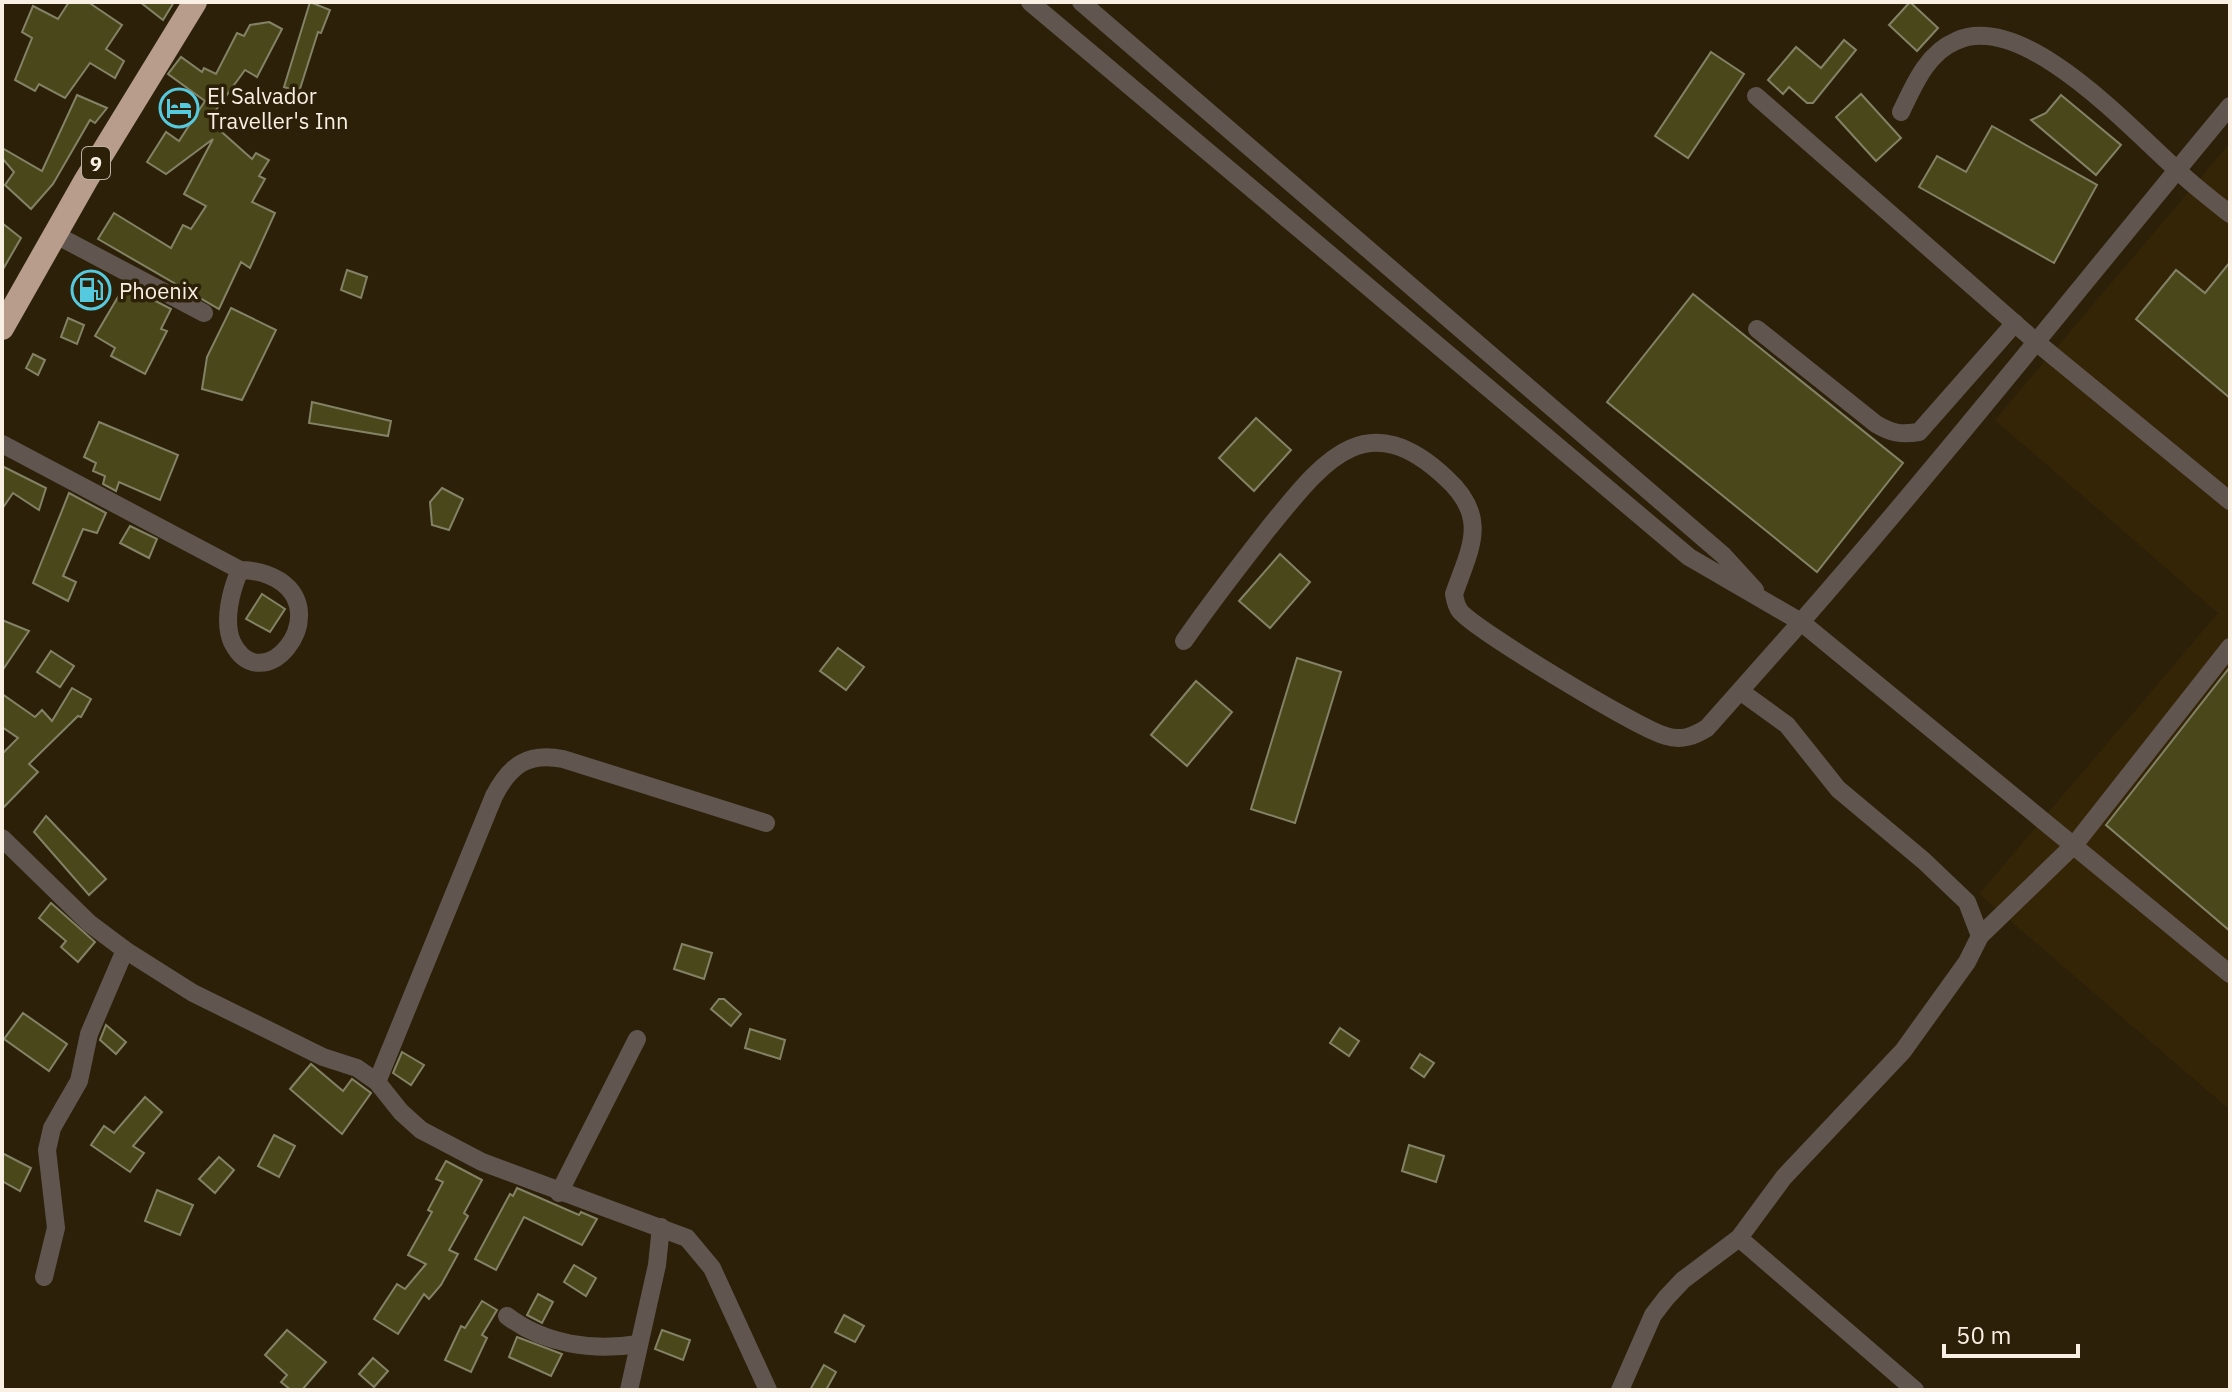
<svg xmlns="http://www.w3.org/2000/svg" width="2232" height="1392" font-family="'IBM Plex Sans',sans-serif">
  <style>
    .built { fill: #352507 }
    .building { fill: #4a481a; stroke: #838267; stroke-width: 2 }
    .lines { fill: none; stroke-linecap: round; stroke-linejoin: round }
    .minor { stroke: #61564f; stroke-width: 18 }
    .highway { stroke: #b89d8c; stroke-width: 24 }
    .labels { text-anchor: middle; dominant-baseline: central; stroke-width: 7; stroke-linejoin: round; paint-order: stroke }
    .shield { fill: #2c2009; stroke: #bcb2a2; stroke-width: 2 }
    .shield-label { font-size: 20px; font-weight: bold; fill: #f9f0e3 }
    .poi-label { font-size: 22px; fill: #f9f0e3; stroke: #2c2009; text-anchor: start }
  </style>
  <rect width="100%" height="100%" fill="#2c2009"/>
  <!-- built -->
  <path class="built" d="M2230 143V1110L1979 894 2218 613 1995 420Z"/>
  <!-- building -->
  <g class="building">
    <path d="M69 2H88L122 25 106 49 124 61 115 78 90 63 65 98 39 84 35 91 15 80 32 38 22 32 33 6 58 19Z"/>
    <path d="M140 2H174L163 20Z"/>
    <path d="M310 2 330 10 321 33 318 32 299 92 284 87Z"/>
    <path d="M1910 2 1938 28 1917 51 1889 25Z"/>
    <path d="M269 22 282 29 257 77 245 70 213 114 219 118 214 125 252 159 256 153 269 160 259 176 265 179 252 202 275 213 250 268 241 262 219 309 98 239 114 213 171 248 183 225 191 229 206 206 184 194 213 139 166 174 147 162 166 132 179 141 205 101 168 74 181 57 202 72 204 68 216 74 237 33 244 36 250 25Z"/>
    <path d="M1844 40 1856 50 1813 103H1807L1789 87 1783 94 1768 80 1796 47 1821 68Z"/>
    <path d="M1711 52 1744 74 1688 158 1655 136Z"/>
    <path d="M1861 94 1901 138 1876 161 1836 117Z"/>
    <path d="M77 95 107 108 95 123 90 120 53 184 31 209 5 185 14 172 2 158V148L42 171Z"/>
    <path d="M2061 95 2121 145 2096 175 2031 120 2046 113Z"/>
    <path d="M1992 126 2097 185 2054 263 1919 187 1937 156 1966 172Z"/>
    <path d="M2 223 21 238 2 271Z"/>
    <path d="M2230 262V398L2136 319 2176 270 2205 293Z"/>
    <path d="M347 270 367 277 361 298 341 290Z"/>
    <path d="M125 285 171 309 161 329 167 331 145 374 111 356 115 348 95 336Z"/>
    <path d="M1693 294 1903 463 1817 572 1607 402Z"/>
    <path d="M231 308 276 330 242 400 202 389 207 357Z"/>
    <path d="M68 318 84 325 77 344 61 337Z"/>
    <path d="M33 354 45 360 38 375 26 368Z"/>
    <path d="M312 402 391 421 388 436 309 423Z"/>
    <path d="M1256 418 1291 450 1254 491 1219 458Z"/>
    <path d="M99 422 178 455 160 500 119 482 116 491 103 484 105 476 93 471 96 463 84 457Z"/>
    <path d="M2 466 46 488 39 510 13 493 2 509Z"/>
    <path d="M442 488 463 499 449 530 432 525 430 502Z"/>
    <path d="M69 493 106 513 97 533 83 529 63 576 76 582 68 601 33 583Z"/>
    <path d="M130 526 157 539 149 558 120 543Z"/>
    <path d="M1280 554 1310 582 1270 628 1239 601Z"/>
    <path d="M262 594 285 609 270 632 246 619Z"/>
    <path d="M2 620 29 631 2 671Z"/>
    <path d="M838 648 864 667 846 690 820 671Z"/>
    <path d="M51 651 74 666 60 687 37 672Z"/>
    <path d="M1297 658 1341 672 1295 823 1251 809Z"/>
    <path d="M2230 667V931L2106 825Z"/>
    <path d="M1196 681 1232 712 1187 766 1151 735Z"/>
    <path d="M72 688 91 699 81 717 78 716 29 764 38 772 2 809V754L18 738 2 727V694L35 717 42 710 52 721Z"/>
    <path d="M46 816 106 879 89 895 34 832Z"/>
    <path d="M51 903 95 942 78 962 61 947 66 941 39 918Z"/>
    <path d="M682 944 712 953 704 979 674 969Z"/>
    <path d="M719 999H724L741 1014 731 1026 711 1009Z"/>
    <path d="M23 1013 67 1044 49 1071 4 1039Z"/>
    <path d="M106 1025 126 1042 116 1054 100 1040Z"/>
    <path d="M1340 1028 1359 1041 1349 1056 1330 1043Z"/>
    <path d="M750 1029 785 1040 780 1059 745 1048Z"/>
    <path d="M402 1052 424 1065 411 1085 393 1073Z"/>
    <path d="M1420 1054 1434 1063 1424 1077 1411 1068Z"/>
    <path d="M311 1064 343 1091 352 1079 371 1093 342 1134 290 1089Z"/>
    <path d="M145 1097 162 1112 133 1146 144 1153 130 1172 91 1145 104 1126 114 1133Z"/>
    <path d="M274 1135 295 1146 279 1177 258 1166Z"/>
    <path d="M1409 1145 1444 1156 1436 1182 1402 1171Z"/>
    <path d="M2 1153 31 1168 20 1191 2 1181Z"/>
    <path d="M219 1157 234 1170 215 1193 199 1179Z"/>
    <path d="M446 1161 482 1180 464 1213 468 1216 449 1250 458 1254 441 1285 429 1299 424 1294 398 1334 374 1319 397 1284 405 1289 426 1264 408 1255 432 1212 428 1210 443 1182 436 1179Z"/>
    <path d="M517 1188 579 1215 581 1212 597 1219 582 1245 524 1217 496 1270 475 1259 510 1194 513 1196Z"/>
    <path d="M157 1190 193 1205 180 1235 145 1221Z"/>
    <path d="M574 1265 596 1278 586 1296 564 1282Z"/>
    <path d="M538 1294 553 1302 542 1323 527 1315Z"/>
    <path d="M482 1301 497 1310 482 1335 487 1338 471 1372 445 1360 461 1326 465 1328Z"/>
    <path d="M844 1315 864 1326 855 1342 835 1332Z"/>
    <path d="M287 1330 326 1362 302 1390H291L281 1382 287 1375 265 1355Z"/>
    <path d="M662 1330 690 1340 683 1360 655 1349Z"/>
    <path d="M517 1337 562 1354 551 1376 509 1357Z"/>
    <path d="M373 1358 388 1371 374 1387 359 1374Z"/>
    <path d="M824 1365 836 1372 826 1390H810Z"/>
  </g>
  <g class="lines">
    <!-- minor -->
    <g class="minor">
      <path d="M1030 2 1689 557 1801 622C1948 454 2087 278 2230 106"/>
      <path d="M1081 2 1723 555 1755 590"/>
      <path d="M1756 96 2035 341 2230 501"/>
      <path d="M1901 112C1914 85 1927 53 1956 41 2023 10 2129 127 2174 167 2191 184 2211 199 2230 214"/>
      <path d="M56 235 204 313"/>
      <path d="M1757 329 1876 424C1891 433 1901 435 1919 432L2015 323"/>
      <path d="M2 444 240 570C255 570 267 573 280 581 333 617 262 702 232 642 223 621 231 590 240 570"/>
      <path d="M1184 641C1211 602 1239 566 1268 529 1322 463 1365 402 1446 478 1490 518 1470 548 1454 594 1455 600 1456 606 1460 611 1475 630 1641 730 1666 736 1682 741 1694 736 1707 728L1801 622 2230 974"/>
      <path d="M2 838 89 923 125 950 193 993 323 1057 357 1068 377 1082 401 1112 421 1130 482 1162 687 1238 712 1268 768 1390"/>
      <path d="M1980 936 2075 844 2230 647"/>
      <path d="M377 1082 494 796C510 765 528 752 563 759L766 823"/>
      <path d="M559 1193 637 1039"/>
      <path d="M1739 1238 1915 1390"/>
      <path d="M44 1277 56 1228 47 1150 52 1128 79 1081 89 1034 125 950"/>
      <path d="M507 1316C545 1345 593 1351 639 1344"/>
      <path d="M629 1390 657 1265 661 1227"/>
      <path d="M1620 1390 1653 1315 1666 1298 1683 1280 1739 1238 1784 1177 1903 1051 1967 962 1980 936 1967 902 1924 861 1838 789 1787 725 1740 691"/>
    </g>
    <!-- highway -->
    <path class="highway" d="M2 328 86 180 195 2"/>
  </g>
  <!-- icons -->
  <defs>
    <symbol id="hotel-ring" viewBox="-11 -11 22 22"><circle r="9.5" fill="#2c2009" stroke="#55cadf" stroke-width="1.5"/><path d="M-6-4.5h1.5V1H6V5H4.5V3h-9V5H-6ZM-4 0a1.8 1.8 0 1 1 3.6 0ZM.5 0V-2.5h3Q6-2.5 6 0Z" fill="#55cadf"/></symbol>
    <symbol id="fuel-ring" viewBox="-11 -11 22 22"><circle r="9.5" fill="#2c2009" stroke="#55cadf" stroke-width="1.5"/><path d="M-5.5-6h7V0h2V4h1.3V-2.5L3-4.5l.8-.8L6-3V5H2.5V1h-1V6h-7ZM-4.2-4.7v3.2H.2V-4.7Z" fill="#55cadf"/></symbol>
  </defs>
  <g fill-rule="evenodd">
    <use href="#hotel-ring" x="157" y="86" width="44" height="44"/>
    <use href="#fuel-ring" x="69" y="268" width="44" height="44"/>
  </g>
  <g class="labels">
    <!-- shield labels -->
    <rect class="shield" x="82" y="147" width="28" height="32" rx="6"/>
    <g class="shield-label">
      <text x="96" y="163">9</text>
    </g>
    <!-- poi labels -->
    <g class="poi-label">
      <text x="207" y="95">El Salvador<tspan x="207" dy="25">Traveller's Inn</tspan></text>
      <text x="119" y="290">Phoenix</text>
    </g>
  </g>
  <!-- border -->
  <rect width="2232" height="1392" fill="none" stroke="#f9f0e3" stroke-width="8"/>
  <!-- scale -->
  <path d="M1944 1344v12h134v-12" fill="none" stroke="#f9f0e3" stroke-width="4"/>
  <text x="1956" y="1344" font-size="24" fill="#f9f0e3" stroke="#2c2009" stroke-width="6" paint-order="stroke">50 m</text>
</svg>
